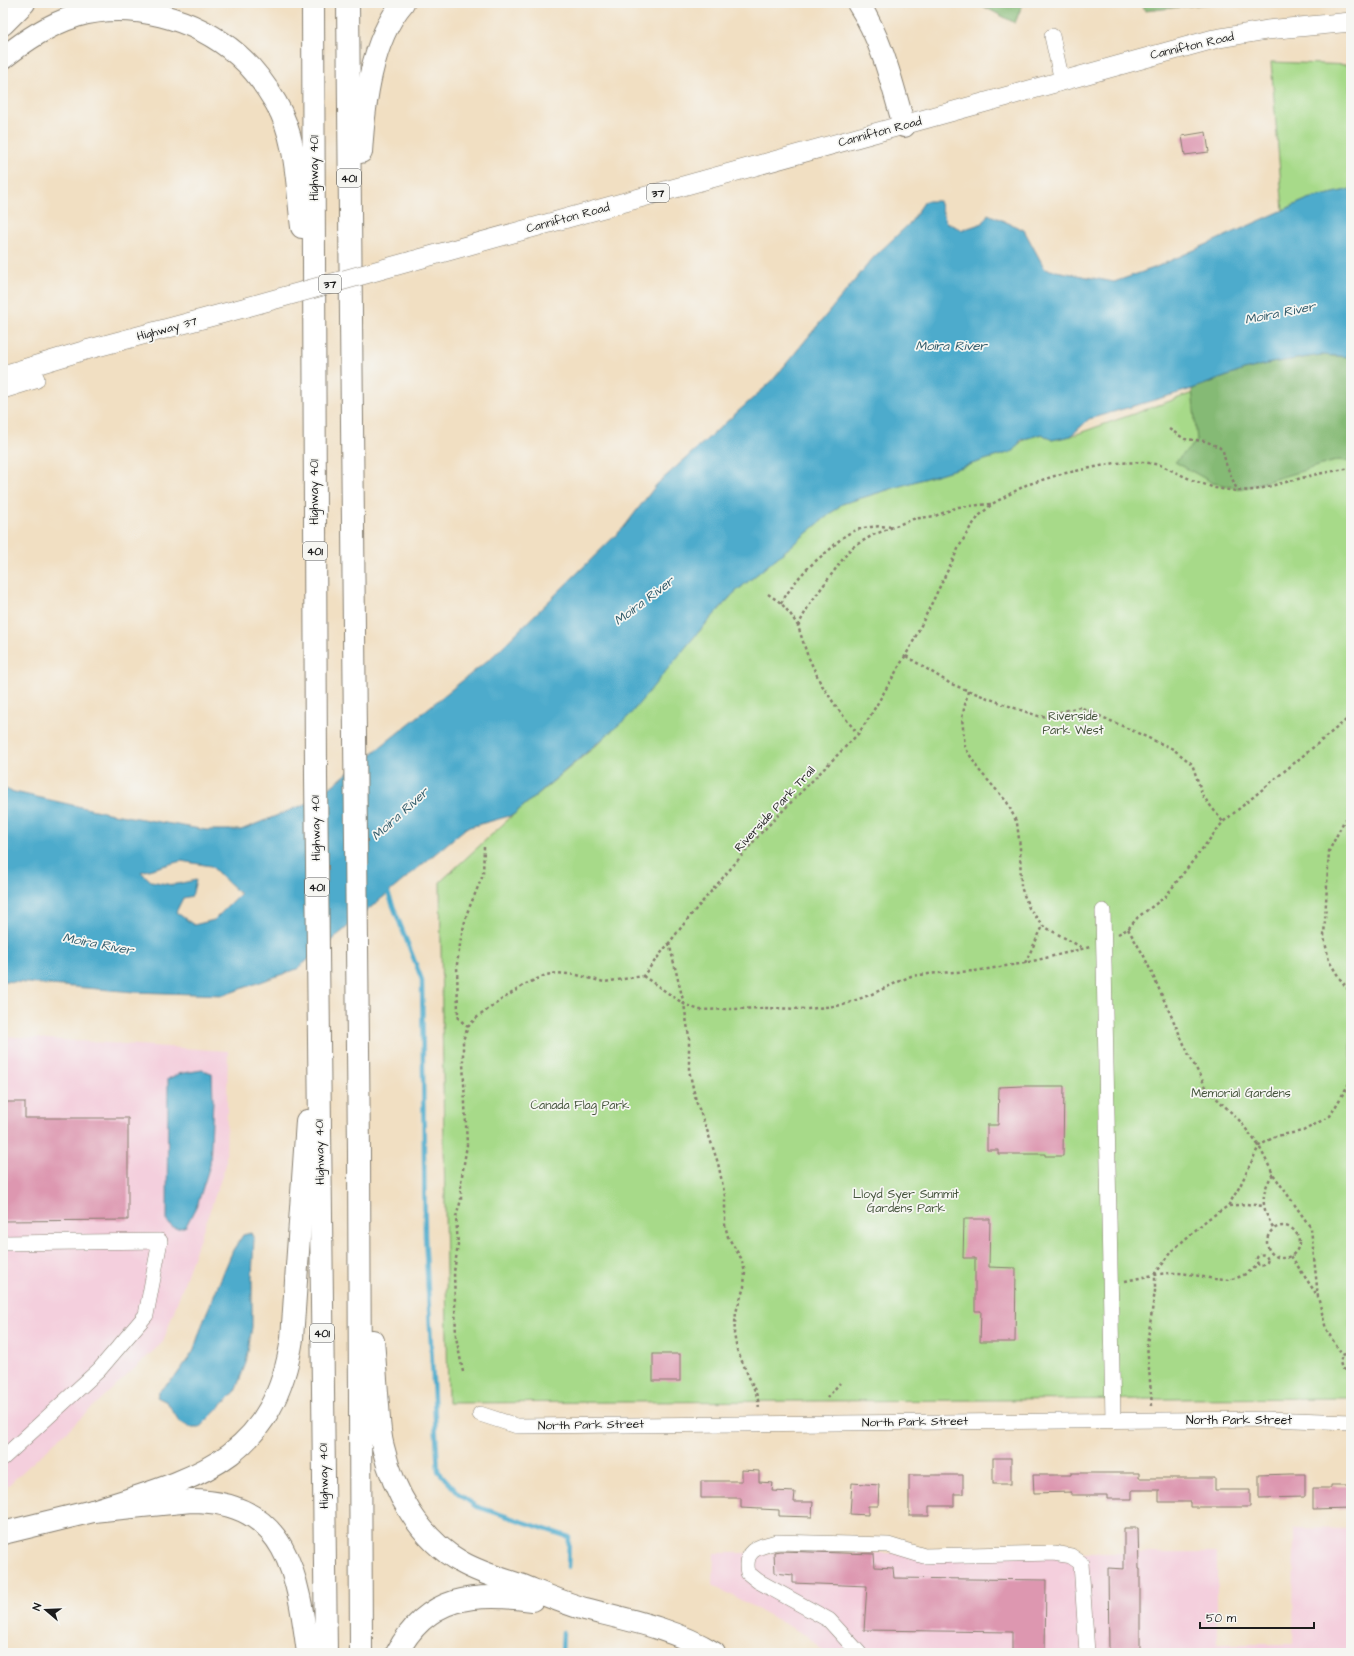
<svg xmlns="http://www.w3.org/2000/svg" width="1354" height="1656" font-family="'Architects Daughter',sans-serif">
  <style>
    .built { fill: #f4cfdd }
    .green { fill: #a7da89; stroke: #627b52 }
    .forest { fill: #85ba75; stroke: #506b48 }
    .water { fill: #4dabcc; stroke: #346474; fill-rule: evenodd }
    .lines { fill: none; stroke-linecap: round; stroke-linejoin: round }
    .stream { stroke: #4dabcc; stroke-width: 4.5 }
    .building { fill: #dd97b0 }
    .minor-casing { stroke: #867e6f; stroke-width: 16 }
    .major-casing { stroke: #867e6f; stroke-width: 20 }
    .highway-casing { stroke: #867e6f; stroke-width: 24 }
    .path { stroke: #867e6f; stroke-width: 2.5; stroke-dasharray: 3 3; stroke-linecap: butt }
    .minor { stroke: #fff; stroke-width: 15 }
    .major { stroke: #fff; stroke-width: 19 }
    .highway { stroke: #fff; stroke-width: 22 }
    .major-bridge-casing { stroke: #867e6f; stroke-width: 20; stroke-linecap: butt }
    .major-bridge { stroke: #fff; stroke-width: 19 }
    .labels { text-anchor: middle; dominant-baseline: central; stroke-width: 3.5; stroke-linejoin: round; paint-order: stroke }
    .shield { fill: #f6f6f2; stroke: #5d5d5c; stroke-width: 1 }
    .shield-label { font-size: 11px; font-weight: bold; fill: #1c1c1c }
    .street-label { font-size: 12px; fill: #1c1c1c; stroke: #f6f6f2 }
    .park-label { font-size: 12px; fill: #46553d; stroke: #f6f6f2 }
    .water-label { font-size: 13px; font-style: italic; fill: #325c6b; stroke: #f6f6f2 }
  </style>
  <rect width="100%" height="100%" fill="#f6f6f2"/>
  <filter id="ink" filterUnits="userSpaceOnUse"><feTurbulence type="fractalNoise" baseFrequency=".025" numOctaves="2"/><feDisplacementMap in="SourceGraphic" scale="8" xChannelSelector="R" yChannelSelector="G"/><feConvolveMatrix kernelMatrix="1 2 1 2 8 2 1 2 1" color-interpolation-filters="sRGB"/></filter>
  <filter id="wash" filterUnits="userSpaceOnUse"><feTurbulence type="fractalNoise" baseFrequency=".012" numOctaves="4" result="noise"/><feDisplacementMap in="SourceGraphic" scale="16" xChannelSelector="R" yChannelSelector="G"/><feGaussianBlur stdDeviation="0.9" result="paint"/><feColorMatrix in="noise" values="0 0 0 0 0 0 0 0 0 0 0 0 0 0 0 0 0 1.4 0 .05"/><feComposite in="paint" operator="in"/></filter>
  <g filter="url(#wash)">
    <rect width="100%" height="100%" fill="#f1dfc2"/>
    <!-- built -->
    <g class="built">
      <path d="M3 1036 228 1051 226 1165 163 1342 3 1490Z"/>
      <path d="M1294 1528 1351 1529V1653H825L807 1636 713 1585 714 1553H1217V1644H1293Z"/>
    </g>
    <!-- green -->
    <g class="green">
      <path d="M1271 62 1351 65V189L1308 199 1283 210Z"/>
      <path d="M1351 357V1398L448 1403 440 882 513 815 599 743 733 594 842 504 1013 451C1023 438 1027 438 1042 434L1052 440 1071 436 1252 372Z"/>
    </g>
    <!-- forest -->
    <g class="forest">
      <path d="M977 3H1023L1015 23Z"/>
      <path d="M1142 3H1214L1145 11Z"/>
      <path d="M1321 355 1351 357V462L1339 460 1241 489 1213 483 1175 462 1197 441 1192 389 1244 370 1271 363Z"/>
    </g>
    <!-- water -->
    <g class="water">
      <path d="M1351 189V357L1321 355 1271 363 1244 370 1192 389 1089 419 1071 436 1052 440 1042 434 1021 440 1014 451 842 504 733 594 695 636 628 717 513 815 466 828 297 969 224 995 134 992 3 981V788L10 791 108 813 206 830H241L313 801 493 656 624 527 657 484 772 381 873 258 910 223 925 201H939L946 222 962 230 983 223 988 214 1024 230 1045 269 1114 282 1154 268 1308 199ZM181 861 211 866 240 894 214 920 194 925 176 912 183 898 192 896 196 880 172 885 151 881 141 872Z"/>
      <path d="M202 1070 212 1073 213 1100 210 1165 198 1203 186 1226C177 1230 173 1229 167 1222L168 1079 178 1074Z"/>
      <path d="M251 1233 254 1239 252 1277V1327L246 1363 235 1392 200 1427H189L179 1421 167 1402 157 1397 159 1391 175 1377 193 1352 204 1319 233 1250 243 1235Z"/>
    </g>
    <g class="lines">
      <!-- stream -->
      <g class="stream">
        <path d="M388 893 422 980 425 1236 438 1471 458 1493 475 1506 569 1537 568 1567"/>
        <path d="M562 1653 563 1632"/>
      </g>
    </g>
    <g id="blocks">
      <!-- building -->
      <g class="building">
        <path d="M1206 132 1209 152 1185 155 1182 136Z"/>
        <path d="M1023 1086H1064L1063 1156H1045V1154H998V1150H987V1125H998L999 1087Z"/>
        <path d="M3 1102H25V1118H128V1220L3 1221Z"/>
        <path d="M964 1219H990L989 1267 1016 1268 1015 1342H980L981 1311H975V1258H963Z"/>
        <rect x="653" y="1354" width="27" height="27"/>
        <rect x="993" y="1458" width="18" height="26"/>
        <path d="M742 1470 759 1471V1482L773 1483 772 1491 795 1492 794 1502H813L812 1517 779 1516V1510L741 1508V1498H701V1481H742Z"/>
        <path d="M1071 1473H1139V1478H1215V1490H1250V1507H1191V1502H1159V1490H1132V1499H1107V1495H1071V1492L1034 1493 1033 1475H1071Z"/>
        <path d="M1290 1474H1305V1497L1259 1498V1475Z"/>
        <path d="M909 1475H963V1494H954V1506H929V1516H909Z"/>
        <path d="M852 1483 879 1485 878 1506H868V1515L850 1514Z"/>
        <path d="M1331 1485H1351V1508L1313 1509V1488H1331Z"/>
        <path d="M1124 1528H1138L1139 1569H1140V1653H1109L1108 1568 1124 1569Z"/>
        <path d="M780 1551 874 1554 875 1567 893 1568 894 1578 1046 1580 1045 1653H1012V1632L864 1630 867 1586 793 1583V1575L775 1573 774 1552Z"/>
      </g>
    </g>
  </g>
  <g filter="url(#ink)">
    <use href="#blocks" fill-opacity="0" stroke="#867e6f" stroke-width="1"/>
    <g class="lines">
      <defs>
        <g id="minor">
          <path d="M1052 36 1062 81"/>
          <path d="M1103 911 1113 1420"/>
          <path d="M3 1243 160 1241 146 1315 99 1370 3 1458"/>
          <path d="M480 1414 517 1426 1266 1419 1351 1422"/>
          <path d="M859 1653 829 1620 758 1581 748 1573C743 1550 757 1547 776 1542L888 1545 924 1556 1054 1553 1071 1556 1081 1563 1087 1653"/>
        </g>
        <g id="major">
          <path d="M412 261 1214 39 1267 30 1351 22"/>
          <path d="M3 375 86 350 247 307"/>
          <path d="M3 389 35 379"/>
        </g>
        <g id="highway">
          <path d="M313 3 316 777 326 1653"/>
          <path d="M348 3 359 1153 361 1653"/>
          <path d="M858 3C882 40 892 83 904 126"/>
          <path d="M3 24 24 3"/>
          <path d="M3 58C26 40 48 25 76 16 131 0 195 18 238 55 253 68 266 86 276 103 297 138 297 187 302 227"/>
          <path d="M361 152C364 105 371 40 403 3"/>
          <path d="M373 1341C375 1362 376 1383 378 1405 379 1418 379 1433 383 1447 393 1491 420 1539 461 1562 480 1573 502 1579 523 1586 543 1594 564 1603 585 1609 629 1620 675 1629 714 1653"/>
          <path d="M93 1511C196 1478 273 1461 292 1339L307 1121"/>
          <path d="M3 1533 93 1511 191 1501C288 1501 298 1576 308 1653"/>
          <path d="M397 1653C427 1595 475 1592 533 1600"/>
        </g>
      </defs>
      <!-- minor casing -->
      <use href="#minor" class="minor-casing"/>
      <!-- major casing -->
      <use href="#major" class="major-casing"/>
      <!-- highway casing -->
      <use href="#highway" class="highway-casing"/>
      <!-- path -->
      <g class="path">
        <path d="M1169 429 1185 439 1205 441 1219 447 1223 451 1226 464 1237 490"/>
        <path d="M768 594 781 603 791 615 798 626 807 654 820 682 837 708 858 734"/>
        <path d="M781 603C796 579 806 568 828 551 833 547 837 542 842 538 856 527 875 525 892 527"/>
        <path d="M798 626 809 605 851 548 873 535 913 519 935 516 958 507 991 504"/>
        <path d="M906 656 951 684 1006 705 1041 717 1080 707 1173 749 1192 764 1203 796 1223 822"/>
        <path d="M968 691 962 718 965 747 978 769 1007 802 1017 823 1020 847 1021 887 1029 908 1043 926 1083 948"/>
        <path d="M1351 814 1344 821 1329 851 1324 937 1329 961 1340 979 1351 993"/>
        <path d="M1128 929 1144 956 1189 1055 1207 1089 1239 1120 1259 1146 1273 1174 1311 1228 1318 1297 1326 1329 1342 1355"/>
        <path d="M1118 934 1128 929 1138 917 1165 897 1223 822 1351 716"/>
        <path d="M669 943 684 1004 689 1037V1070L696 1101 707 1130 718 1163 725 1196V1225L728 1237 741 1258 745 1272 744 1287 736 1312 734 1334 737 1350 756 1393 758 1400 759 1409"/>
        <path d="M1025 963 1043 926"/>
        <path d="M643 976 684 1004 699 1010 765 1008 808 1009 843 1005 872 994 911 976 937 973 975 971 1025 963 1090 947"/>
        <path d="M468 1027 459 1019 458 1014 457 964 461 938 467 913 483 875 484 847"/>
        <path d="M1273 1174C1259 1195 1262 1209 1274 1229"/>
        <path d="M1229 1206 1246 1204 1264 1206"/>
        <circle cx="1283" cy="1242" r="16"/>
        <circle cx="1262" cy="1260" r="5.5"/>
        <path d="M1291 1256 1317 1295"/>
        <path d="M1125 1281C1141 1278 1157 1273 1174 1273 1209 1273 1227 1293 1259 1264"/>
        <path d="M1351 1352 1342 1355 1340 1362 1342 1369 1351 1372"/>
        <path d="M463 1372 456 1337 454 1272 458 1245 456 1217 461 1200V1182L467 1145 463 1062V1040L468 1027 475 1019 501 1000 526 984 546 975 557 973 577 975 604 982 643 976 691 915 761 833 858 734 869 718 911 646 959 547 970 528 980 515 992 504 1026 485 1061 474 1115 463 1143 462 1160 465 1192 480 1215 488 1237 491 1255 490 1317 474 1351 468"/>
        <path d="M827 1398 840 1383"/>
        <path d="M1152 1406 1147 1344 1155 1291V1274L1174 1249 1208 1219 1228 1206 1240 1186 1259 1146 1276 1136 1303 1131 1330 1116 1351 1080"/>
      </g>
      <!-- minor -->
      <use href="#minor" class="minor"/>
      <!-- major -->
      <use href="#major" class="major"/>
      <!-- highway -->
      <use href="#highway" class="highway"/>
      <defs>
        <path id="major-bridge" d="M247 307 412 261"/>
      </defs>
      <!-- major-bridge casing -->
      <use href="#major-bridge" class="major-bridge-casing"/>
      <!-- major-bridge -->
      <use href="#major-bridge" class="major-bridge"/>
    </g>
  </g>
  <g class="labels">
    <!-- shield labels -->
    <g class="shield">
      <rect x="337" y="169" width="24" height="18" rx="3"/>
      <rect x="647" y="184" width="22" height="18" rx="3"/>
      <rect x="319" y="275" width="22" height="18" rx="3"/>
      <rect x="303" y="542" width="24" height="18" rx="3"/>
      <rect x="305" y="878" width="24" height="18" rx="3"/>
      <rect x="310" y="1324" width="24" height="18" rx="3"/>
    </g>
    <g class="shield-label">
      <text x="349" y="178">401</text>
      <text x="658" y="193">37</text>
      <text x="330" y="284">37</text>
      <text x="315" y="551">401</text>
      <text x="317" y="887">401</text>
      <text x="322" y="1333">401</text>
    </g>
    <!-- street labels -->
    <g class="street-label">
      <text transform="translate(1192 46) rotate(-13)">Cannifton Road</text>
      <text transform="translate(880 132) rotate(-15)">Cannifton Road</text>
      <text transform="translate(314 168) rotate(-90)">Highway 401</text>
      <text transform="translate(568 218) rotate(-15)">Cannifton Road</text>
      <text transform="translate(167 329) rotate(-15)">Highway 37</text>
      <text transform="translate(314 492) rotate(-90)">Highway 401</text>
      <text transform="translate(775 809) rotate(-47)">Riverside Park Trail</text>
      <text transform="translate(316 828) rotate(-91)">Highway 401</text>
      <text transform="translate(320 1152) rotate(-91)">Highway 401</text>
      <text x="1239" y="1420">North Park Street</text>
      <text transform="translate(915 1422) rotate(-1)">North Park Street</text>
      <text transform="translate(591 1425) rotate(-1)">North Park Street</text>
      <text transform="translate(324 1476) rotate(-91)">Highway 401</text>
    </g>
    <!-- park labels -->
    <g class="park-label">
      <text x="1073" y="716">Riverside<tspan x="1073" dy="14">Park West</tspan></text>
      <text x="1241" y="1093">Memorial Gardens</text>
      <text x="580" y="1105">Canada Flag Park</text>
      <text x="906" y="1194">Lloyd Syer Summit<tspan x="906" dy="14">Gardens Park</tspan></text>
    </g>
    <!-- water labels -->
    <g class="water-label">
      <text transform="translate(1280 313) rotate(-11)">Moira River</text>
      <text x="951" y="346">Moira River</text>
      <text transform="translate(644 601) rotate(-37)">Moira River</text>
      <text transform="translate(400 814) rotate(-42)">Moira River</text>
      <text transform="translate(98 944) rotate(11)">Moira River</text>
    </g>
  </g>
  <!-- margin -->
  <rect width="1354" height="1656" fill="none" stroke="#f6f6f2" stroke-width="16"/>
  <!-- north arrow -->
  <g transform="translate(46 1610) rotate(289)" stroke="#f6f6f2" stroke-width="3" paint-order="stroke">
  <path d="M0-3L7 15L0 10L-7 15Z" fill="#1c1c1c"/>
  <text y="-6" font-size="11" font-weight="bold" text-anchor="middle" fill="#1c1c1c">N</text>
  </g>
  <!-- scale -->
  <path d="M1200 1622v6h114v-6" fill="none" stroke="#1c1c1c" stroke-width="2"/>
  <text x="1206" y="1622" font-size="12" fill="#1c1c1c" stroke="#f6f6f2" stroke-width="3" paint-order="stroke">50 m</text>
</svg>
